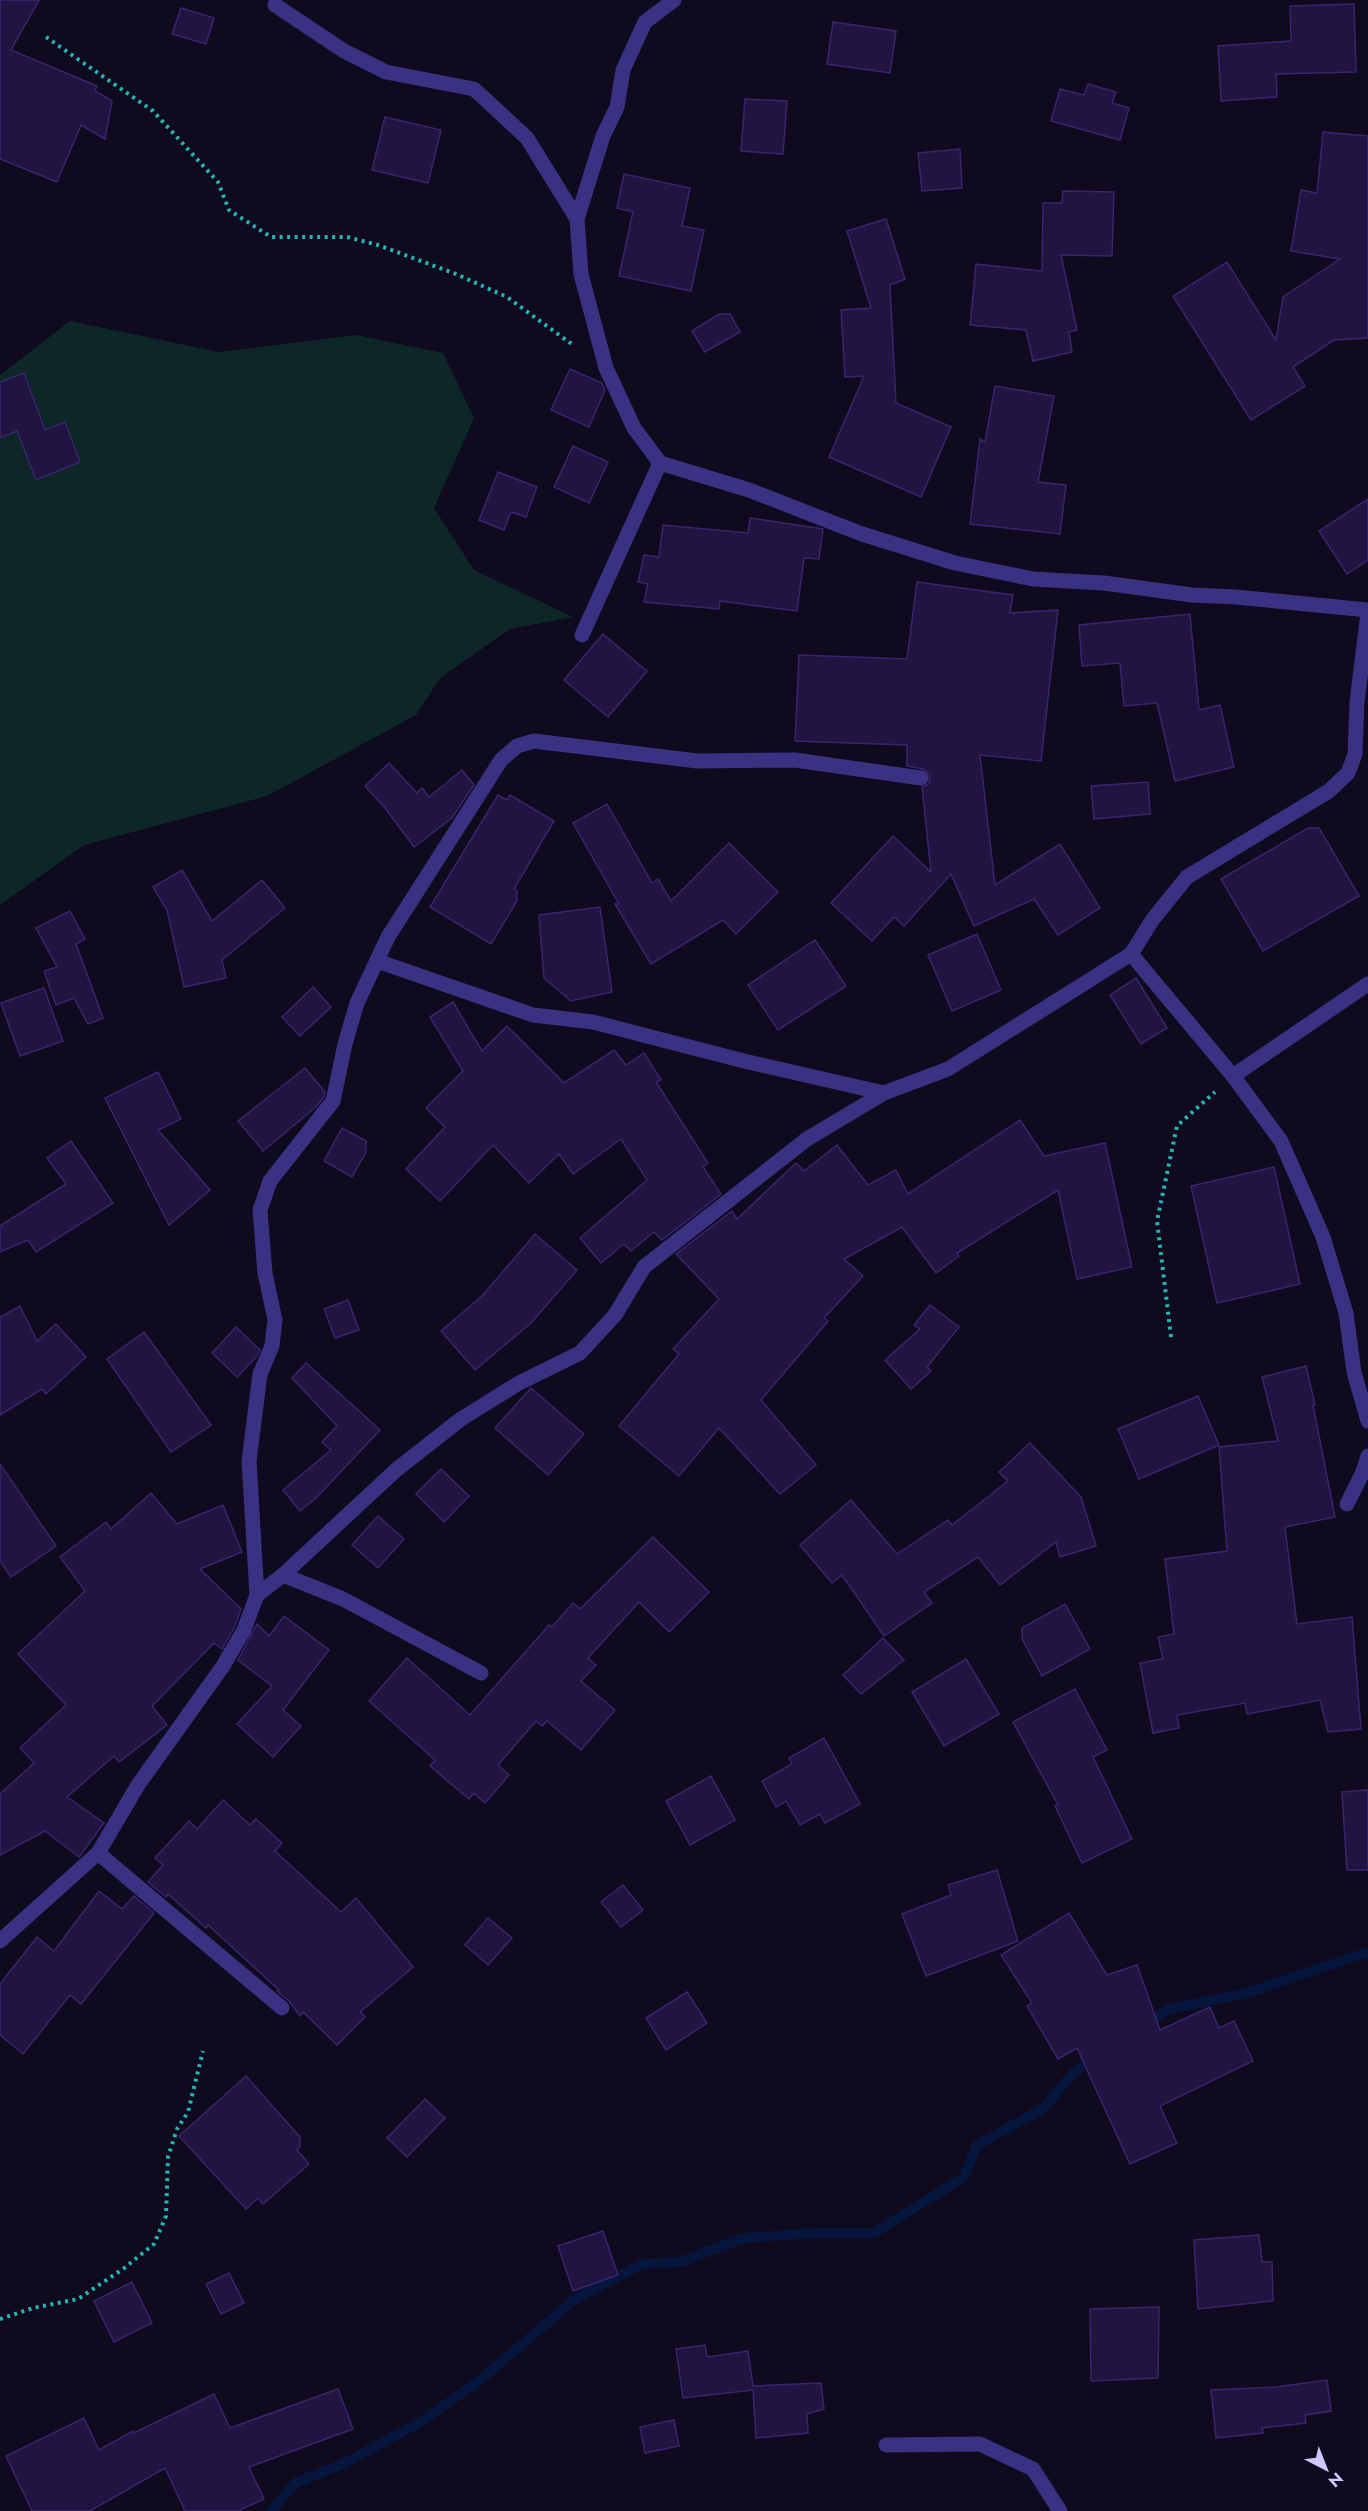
<svg xmlns="http://www.w3.org/2000/svg" width="1368" height="2511" font-family="Jost,sans-serif">
  <style>
    .green { fill: #0d2728 }
    .lines { fill: none; stroke-linecap: round; stroke-linejoin: round }
    .stream { stroke: #05153c; stroke-width: 10 }
    .building { fill: #201440; stroke: #38256e; stroke-width: 1.5 }
    .path { stroke: #23b6b7; stroke-width: 4; stroke-dasharray: 3 4.5; stroke-linecap: butt }
    .minor { stroke: #393181; stroke-width: 15 }
  </style>
  <rect width="100%" height="100%" fill="#0f0a1e"/>
  <!-- green -->
  <path class="green" d="M70 321 219 352 356 335 443 353 474 418 434 508 474 570 573 617 510 629 440 678 416 715 267 796 84 845 0 905V375Z"/>
  <g class="lines">
    <!-- stream -->
    <g class="stream">
      <path d="M1145 2025 1169 2009 1244 1994 1368 1952"/>
      <path d="M272 2511 295 2483 345 2463 422 2421 479 2381 575 2299 642 2264 680 2262 744 2238 815 2233H874L964 2177 977 2145 1044 2108 1073 2073 1097 2057"/>
    </g>
  </g>
  <!-- building -->
  <g class="building">
    <path d="M0 0H39L11 50 97 86 95 91 112 101 105 139 81 125 57 182 0 159Z"/>
    <path d="M1354 4 1356 72 1276 74 1277 97 1221 101 1218 46 1291 41 1290 6Z"/>
    <path d="M181 8 214 18 206 44 172 34Z"/>
    <path d="M833 22 896 31 890 73 827 64Z"/>
    <path d="M1088 84 1116 92 1112 103 1129 108 1120 140 1051 121 1060 89 1084 95Z"/>
    <path d="M745 99 787 101 783 154 741 151Z"/>
    <path d="M385 117 441 130 428 183 372 170Z"/>
    <path d="M1323 132 1368 136V338L1334 340 1293 367 1305 386 1251 420 1173 296 1227 262 1276 340 1283 297 1340 259 1291 251 1301 190 1317 193Z"/>
    <path d="M960 149 962 188 922 191 918 153Z"/>
    <path d="M624 174 690 188 682 226 704 230 691 291 619 276 633 212 617 208Z"/>
    <path d="M1063 191 1114 192 1112 256 1061 255 1077 330 1069 332 1072 352 1033 361 1026 330 970 325 976 264 1042 271 1043 203H1062Z"/>
    <path d="M886 219 905 279 890 285 896 403 951 427 921 497 829 457 864 376 845 377 841 310 871 308 847 231Z"/>
    <path d="M719 314H730L740 332 705 352 692 331Z"/>
    <path d="M570 369 602 383 605 390 589 427 551 410Z"/>
    <path d="M24 373 45 430 65 422 80 462 36 480 17 431 0 438V382Z"/>
    <path d="M995 386 1054 396 1038 482 1066 485 1060 534 970 524 980 439 985 442Z"/>
    <path d="M573 446 608 462 589 503 554 487Z"/>
    <path d="M498 472 537 487 526 517 511 512 504 530 479 520Z"/>
    <path d="M1368 499V560L1347 574 1319 531Z"/>
    <path d="M750 518 823 529 819 559 804 558 797 611 720 601 719 609 644 602 648 584 638 582 644 555 659 557 663 525 748 533Z"/>
    <path d="M917 582 1013 595 1010 613 1058 610 1041 761 980 755 995 885 1060 844 1100 908 1058 935 1034 899 974 926 951 874 904 926 894 917 872 941 831 903 893 836 931 872 922 787 929 784 930 775 923 769 907 766V745L795 741 799 655 907 659Z"/>
    <path d="M1190 614 1199 710 1220 705 1234 767 1175 781 1157 703 1124 706 1120 663 1082 666 1079 625Z"/>
    <path d="M603 634 647 671 608 717 564 680Z"/>
    <path d="M389 763 417 793 422 788 429 797 462 770 474 785 452 818 414 847 385 808 365 786Z"/>
    <path d="M1148 782 1150 814 1094 819 1091 786Z"/>
    <path d="M498 795 507 800 510 795 554 821 514 889 517 891V901L491 944 430 907Z"/>
    <path d="M607 804 652 883 658 879 671 901 729 843 778 892 736 934 723 920 651 964 615 904H619L573 823Z"/>
    <path d="M1308 828H1319L1359 896 1263 951 1221 879Z"/>
    <path d="M182 870 212 921 262 880 285 908 222 960 226 978 184 987 167 910 153 887Z"/>
    <path d="M600 907 612 992 571 1001 544 978 539 915Z"/>
    <path d="M70 911 85 939 76 944 103 1018 88 1024 74 998 56 1005 44 971 57 967 36 928Z"/>
    <path d="M977 934 1001 990 952 1011 928 955Z"/>
    <path d="M815 940 846 986 778 1030 748 985Z"/>
    <path d="M1136 978 1167 1028 1141 1044 1110 995Z"/>
    <path d="M313 987 331 1007 300 1036 282 1017Z"/>
    <path d="M44 988 63 1041 20 1056 1 1003Z"/>
    <path d="M453 1002 482 1051 507 1026 564 1083 614 1050 626 1065 644 1053 661 1080 656 1082 708 1163 703 1167 721 1194 662 1240 654 1232 631 1251 624 1244 601 1263 580 1238 647 1180 621 1139 573 1174 559 1154 529 1183 493 1145 440 1201 406 1169 445 1127 426 1108 463 1071 430 1017Z"/>
    <path d="M305 1068 325 1092 324 1097 316 1107 263 1151 238 1121Z"/>
    <path d="M158 1072 181 1119 158 1130 210 1190 169 1225 105 1098Z"/>
    <path d="M1020 1120 1044 1156 1105 1143 1132 1267 1077 1279 1058 1190 957 1253 959 1256 936 1273 902 1227 844 1259 863 1276 824 1318 828 1321 761 1400 816 1465 780 1494 719 1428 679 1476 619 1426 679 1354 673 1349 719 1299 676 1254 732 1211 737 1219 796 1163 804 1171 837 1145 868 1185 896 1170 908 1194Z"/>
    <path d="M342 1128 366 1141V1152L352 1177 324 1161Z"/>
    <path d="M71 1141 113 1203 36 1252 28 1240 0 1252V1226L66 1184 47 1158Z"/>
    <path d="M1274 1167 1300 1284 1217 1303 1191 1186Z"/>
    <path d="M535 1234 577 1270 532 1322 475 1370 441 1331 482 1296Z"/>
    <path d="M348 1300 359 1330 335 1338 324 1309Z"/>
    <path d="M930 1305 959 1327 927 1367 931 1371 911 1389 885 1360 920 1329 914 1325Z"/>
    <path d="M20 1306 37 1341 56 1324 86 1357 46 1394 42 1389 0 1415V1317Z"/>
    <path d="M236 1327 260 1350 257 1356 237 1377 212 1353Z"/>
    <path d="M144 1332 211 1425 171 1452 107 1359Z"/>
    <path d="M306 1363 380 1430 317 1497 300 1511 283 1490 331 1450 322 1442 337 1426 292 1378Z"/>
    <path d="M1306 1366 1315 1405H1313L1335 1517 1285 1527 1297 1624 1352 1617 1361 1729 1328 1732 1320 1700 1247 1714 1245 1703 1177 1715 1179 1728 1153 1733 1140 1663 1163 1659 1158 1637 1174 1634 1165 1559 1227 1551 1219 1447 1278 1441 1262 1377Z"/>
    <path d="M531 1388 584 1434 548 1475 495 1428Z"/>
    <path d="M1198 1396 1219 1445 1139 1479 1118 1429Z"/>
    <path d="M1030 1443 1081 1497 1096 1546 1060 1557 1056 1542 1000 1585 978 1557 924 1592 932 1603 884 1636 842 1575 832 1583 800 1545 851 1500 897 1554 948 1520 952 1525 1008 1481 999 1472Z"/>
    <path d="M0 1464 56 1546 11 1577 0 1561Z"/>
    <path d="M441 1469 469 1496 444 1522 416 1494Z"/>
    <path d="M151 1493 177 1524 223 1505 242 1552 200 1569 241 1609 235 1626 222 1649 214 1643 152 1706 167 1725 119 1762 114 1756 67 1797 104 1823 79 1857 45 1831 0 1855V1794L34 1763 20 1748 66 1705 18 1654 85 1591 60 1557 106 1522 111 1529Z"/>
    <path d="M378 1516 404 1539 378 1568 352 1545Z"/>
    <path d="M653 1537 709 1592 669 1632 639 1602 588 1658 596 1665 581 1681 615 1710 581 1750 547 1721 542 1726 536 1721 498 1765 509 1775 485 1803 474 1793 469 1799 430 1766 435 1760 369 1701 407 1658 470 1715 549 1625 552 1627 573 1603 580 1609Z"/>
    <path d="M1065 1604 1090 1649 1042 1676 1022 1639V1628Z"/>
    <path d="M284 1616 329 1650 283 1710 301 1726 273 1757 237 1724 272 1686 238 1660 257 1624 269 1636Z"/>
    <path d="M883 1638 904 1660 861 1694 843 1675Z"/>
    <path d="M966 1659 999 1714 944 1746 912 1692Z"/>
    <path d="M1075 1689 1107 1750 1093 1757 1132 1839 1082 1863 1055 1806 1058 1805 1013 1722Z"/>
    <path d="M824 1738 860 1804 825 1823 820 1814 800 1825 786 1801 776 1807 762 1781 792 1764 789 1758Z"/>
    <path d="M711 1776 735 1820 690 1845 666 1801Z"/>
    <path d="M1368 1790V1870H1347L1342 1792Z"/>
    <path d="M223 1800 250 1825 256 1819 282 1843 275 1851 341 1912 356 1898 413 1967 360 2012 365 2017 337 2045 303 2012 300 2016 289 2001 277 1991 279 1990 208 1925 206 1928 168 1894 166 1897 148 1882 163 1865 155 1858 189 1821 197 1829Z"/>
    <path d="M997 1870 1018 1941 926 1976 902 1914 951 1895 948 1885Z"/>
    <path d="M623 1885 643 1910 621 1927 601 1902Z"/>
    <path d="M99 1891 122 1909 134 1896 154 1913 81 2004 70 1995 23 2054 0 2035V1984L37 1937 54 1951Z"/>
    <path d="M1069 1913 1107 1975 1137 1965 1160 2030 1210 2007 1219 2028 1234 2021 1253 2061 1160 2106 1177 2143 1130 2164 1077 2048 1058 2059 1027 2006 1032 2003 1001 1955Z"/>
    <path d="M488 1918 512 1938 488 1965 465 1945Z"/>
    <path d="M687 1992 707 2023 666 2050 646 2018Z"/>
    <path d="M246 2076 300 2137V2147L297 2150 309 2164 263 2204 258 2198 246 2209 179 2136Z"/>
    <path d="M425 2099 445 2118 407 2157 387 2138Z"/>
    <path d="M603 2231 618 2275 573 2291 558 2246Z"/>
    <path d="M1259 2235 1262 2262H1272L1273 2301 1198 2309 1194 2240Z"/>
    <path d="M229 2273 244 2303 221 2314 206 2284Z"/>
    <path d="M132 2282 152 2323 114 2342 94 2301Z"/>
    <path d="M1159 2307 1158 2378 1091 2381 1090 2309Z"/>
    <path d="M705 2345 707 2357 748 2351 753 2386 821 2383 824 2409 807 2414 808 2433 756 2438 753 2390 683 2398 676 2349Z"/>
    <path d="M1327 2380 1331 2411 1305 2415 1306 2423 1262 2428 1263 2433 1216 2438 1211 2390 1276 2387Z"/>
    <path d="M338 2389 353 2429 249 2467 264 2499 238 2511H185L165 2468 90 2511H32L6 2456 84 2418 99 2450 133 2431 134 2433 214 2394 230 2428Z"/>
    <path d="M674 2420 679 2446 645 2453 640 2427Z"/>
  </g>
  <g class="lines">
    <!-- path -->
    <g class="path">
      <path d="M46 37 153 111 218 182 229 210 271 237H347L378 245 456 274 507 297 573 345"/>
      <path d="M1171 1337 1157 1221 1177 1126 1215 1092"/>
      <path d="M0 2319 33 2308 78 2299 123 2269 154 2244 166 2216 168 2157 177 2129 188 2112 203 2051"/>
    </g>
    <!-- minor -->
    <g class="minor">
      <path d="M275 5 344 51 386 72 474 89 527 138 577 219 581 274 606 368 634 428 660 463 749 490 862 534 955 563 1033 579 1104 583 1192 595 1236 597 1368 610"/>
      <path d="M577 219 603 136 617 107 623 70 645 22 674 0"/>
      <path d="M582 635 660 463"/>
      <path d="M1131 954 1233 1076 1281 1141 1323 1237 1346 1313 1354 1372 1368 1421"/>
      <path d="M377 961 533 1015 593 1022 744 1061 884 1093"/>
      <path d="M1233 1076 1368 984"/>
      <path d="M1347 1504 1363 1472 1368 1456"/>
      <path d="M283 1575 343 1599 481 1673"/>
      <path d="M257 1595 249 1461 260 1374 272 1346 275 1320 265 1273 260 1210 270 1181 333 1101 345 1044 357 1003 388 937 501 760 517 746 534 741 697 761 795 760 921 778"/>
      <path d="M98 1853 282 2008"/>
      <path d="M0 1941 98 1853 138 1785 223 1666 244 1630 257 1595 283 1575 396 1470 461 1419 519 1383 580 1353 615 1315 644 1267 807 1139 884 1093 948 1069 1131 954 1153 919 1187 877 1329 791 1348 773 1355 754 1357 702 1368 613"/>
      <path d="M886 2445 980 2444 1033 2469 1060 2511"/>
    </g>
  </g>
  <!-- north arrow -->
  <g transform="translate(1326 2469) rotate(138)" stroke="#0f0a1e" stroke-width="4.5" paint-order="stroke">
  <path d="M0-4.5L10 22L0 15L-10 22Z" fill="#d1c6ff"/>
  <text y="-9" font-size="16" font-weight="bold" text-anchor="middle" fill="#d1c6ff">N</text>
  </g>
</svg>
